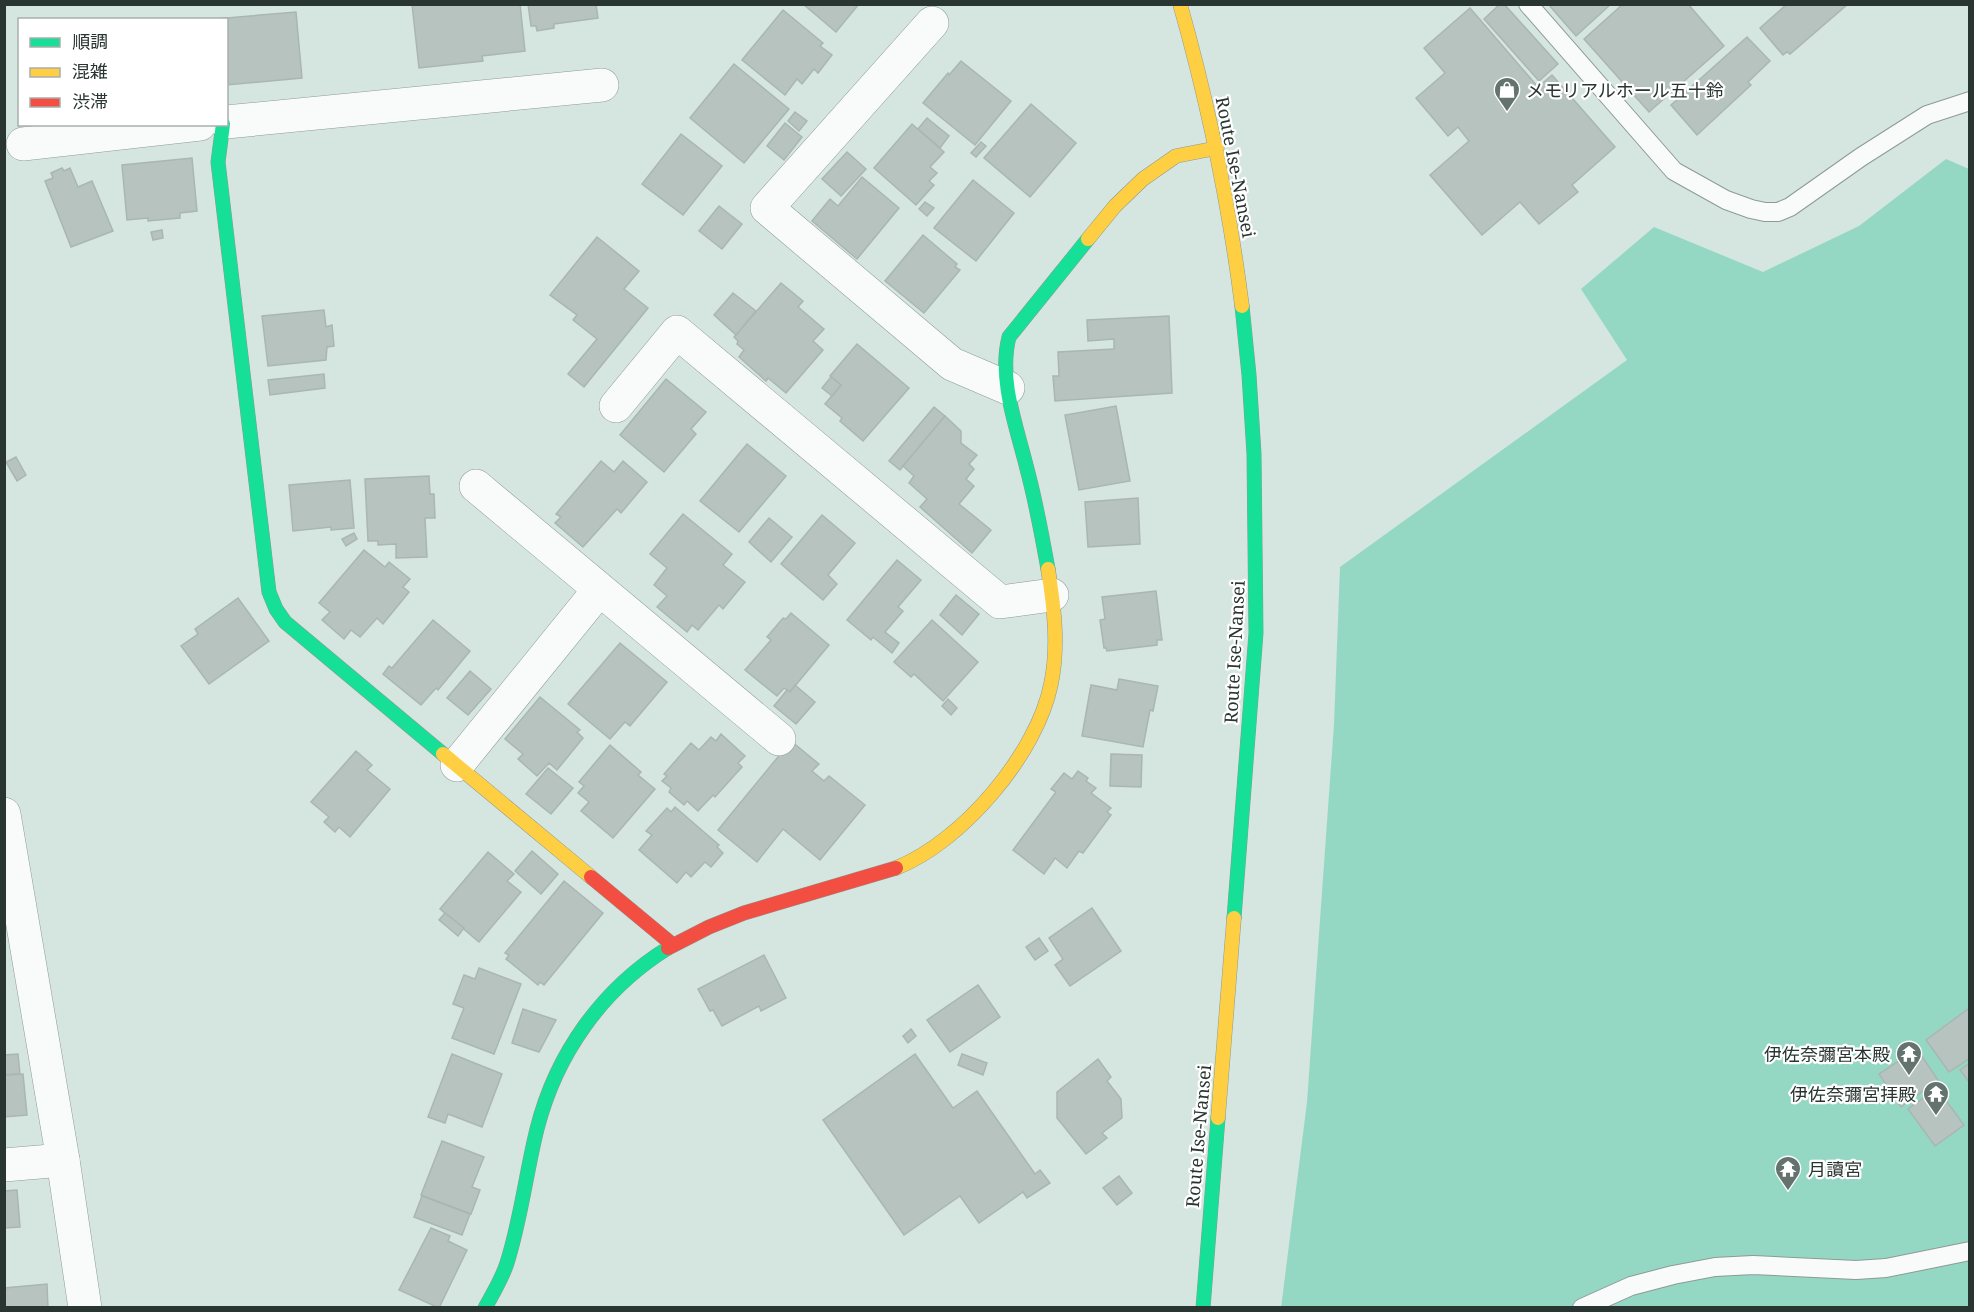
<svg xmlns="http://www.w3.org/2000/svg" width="1974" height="1312" font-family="'Noto Serif','Noto Sans JP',serif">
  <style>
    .forest { fill: #94d8c4 }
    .building { fill: #b6c3be; stroke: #aab6b2; stroke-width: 1.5 }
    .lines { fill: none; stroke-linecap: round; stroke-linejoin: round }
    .lane-casing { stroke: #8d9a95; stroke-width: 20 }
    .street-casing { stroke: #8d9a95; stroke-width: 34 }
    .fast-casing { stroke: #8d9a95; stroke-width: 15 }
    .slow-casing { stroke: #8d9a95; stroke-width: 15 }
    .jam-casing { stroke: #8d9a95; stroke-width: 15 }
    .lane { stroke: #f9fbfa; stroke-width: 18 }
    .street { stroke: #f9fbfa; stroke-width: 33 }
    .fast { stroke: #16e098; stroke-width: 14 }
    .slow { stroke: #ffcf43; stroke-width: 14 }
    .jam { stroke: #f24e42; stroke-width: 14 }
    .labels { text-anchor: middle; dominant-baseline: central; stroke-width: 4.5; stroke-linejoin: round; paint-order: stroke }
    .poi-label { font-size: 18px; fill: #293531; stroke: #fff; text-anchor: start }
    .street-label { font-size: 18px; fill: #293531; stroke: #fff }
  </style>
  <rect width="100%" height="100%" fill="#d5e6e0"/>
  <!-- forest -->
  <path class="forest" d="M1946 159 1969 169V1307L1281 1308 1307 1102 1334 724 1340 567 1627 360 1581 289 1654 227 1763 272 1859 226Z"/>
  <!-- building -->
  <g class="building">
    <path d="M412 4H520L525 51 482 56 483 61 419 68Z"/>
    <path d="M528 4H596L598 18 554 24V28L537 31 536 26H531Z"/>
    <path d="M803 4H859L836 32Z"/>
    <path d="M1500 4H1504L1558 64 1539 81 1484 19Z"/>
    <path d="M1548 4H1611L1576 36Z"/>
    <path d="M1623 4H1688L1724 46 1649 112 1584 39Z"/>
    <path d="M1787 4H1848L1790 54 1787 52 1783 55 1760 28Z"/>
    <path d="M1470 8 1538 87 1552 75 1615 147 1572 185 1578 192 1539 224 1520 202 1482 235 1430 175 1469 141 1458 127 1448 136 1416 98 1445 73 1424 48Z"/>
    <path d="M783 10 823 43 820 46 832 55 818 73 814 69 802 84 797 79 785 95 742 60Z"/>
    <path d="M296 12 302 78 226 85V20H203Z"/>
    <path d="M1747 37 1770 61 1748 82 1751 85 1697 135 1671 105Z"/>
    <path d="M961 61 1011 101 975 145 923 103 948 73 949 75Z"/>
    <path d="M734 64 789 109 744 163 690 118Z"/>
    <path d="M1031 104 1076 143 1030 197 984 158Z"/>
    <path d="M795 112 807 121 799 131 788 121Z"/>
    <path d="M927 118 949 136 940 148 918 129Z"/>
    <path d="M785 123 802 137 784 160 767 146Z"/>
    <path d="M912 124 944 152 930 167 937 173 929 181 934 185 916 205 874 168Z"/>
    <path d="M681 134 722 166 683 215 642 184Z"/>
    <path d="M981 142 986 146 976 157 971 153Z"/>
    <path d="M847 152 866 169 841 196 822 179Z"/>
    <path d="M192 158 197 211 180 213V218L148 221V218L127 220 122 165Z"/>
    <path d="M62 168 64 171 70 168 78 187 92 181 113 231 71 247 45 181 53 178 51 173Z"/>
    <path d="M862 177 899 208 857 259 812 221 830 199 838 206Z"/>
    <path d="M973 180 1014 213 976 261 934 228Z"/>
    <path d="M925 202 934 208 927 216 919 209Z"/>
    <path d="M719 206 742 224 722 249 699 231Z"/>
    <path d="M162 230 163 238 153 240 151 232Z"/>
    <path d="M923 235 957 264 955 267 960 270 924 313 885 281Z"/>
    <path d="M597 237 639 271 624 289 648 308 584 387 568 374 597 339 573 320 577 315 550 295Z"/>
    <path d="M781 283 803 301 798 307 824 329 813 341 823 350 786 393 768 378 766 381 739 357 744 350 737 344 738 341 734 337Z"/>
    <path d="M733 293 756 311 736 335 714 315Z"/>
    <path d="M324 310 326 327 332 325 334 346 327 347 326 360 268 366 262 316Z"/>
    <path d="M1169 316 1172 393 1055 401 1053 376H1059L1058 352 1114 349V339L1088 341 1087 320Z"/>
    <path d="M857 344 909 388 863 441 840 421 842 418 825 404 841 385 830 376Z"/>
    <path d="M324 374 325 388 270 395 268 380Z"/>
    <path d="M831 377 841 385 832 396 822 388Z"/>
    <path d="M666 379 706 412 691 429 696 434 664 472 620 435Z"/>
    <path d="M1116 406 1130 481 1079 490 1065 415Z"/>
    <path d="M934 407 945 416 900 470 889 461Z"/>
    <path d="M945 416 961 431V443L977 455 969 464 974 469 966 479 974 486 959 504 991 530 972 553 920 507 927 499 909 483 914 476 903 466Z"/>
    <path d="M747 444 786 476 739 532 700 501Z"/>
    <path d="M16 457 26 475 17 481 6 462Z"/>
    <path d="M601 461 614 472 623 461 647 482 621 513 617 509 583 547 555 523 561 517 556 514Z"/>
    <path d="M429 476 430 494H434L435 518H425L427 557 396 558V544L378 545V541H368L365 479Z"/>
    <path d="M350 480 354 528 331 530V527L293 531 289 485Z"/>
    <path d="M1138 498 1140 544 1088 547 1085 502Z"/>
    <path d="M683 514 732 554 723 565 745 582 723 609 719 605 698 630 692 625 687 632 657 607 667 596 654 585 667 568 650 554Z"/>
    <path d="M822 515 855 543 828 575 837 584 823 600 781 564Z"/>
    <path d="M769 518 792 537 771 562 749 542Z"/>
    <path d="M354 533 357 539 346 546 342 539Z"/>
    <path d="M364 550 385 567 389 562 410 579 403 587 409 592 383 624 377 618 360 637 351 630 344 639 322 620 330 612 319 603Z"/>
    <path d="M897 560 921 580 898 607 903 611 885 632 899 643 892 653 873 637 871 640 847 620Z"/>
    <path d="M1156 591 1162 640H1157V645L1107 651 1106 648H1104L1100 620 1105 619 1102 597Z"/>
    <path d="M956 595 979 614 962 635 940 615Z"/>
    <path d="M238 598 269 641 209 684 181 646 198 634 195 629Z"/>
    <path d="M791 613 829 645 790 692 784 688 777 696 745 670 771 640 767 637 783 618 786 619Z"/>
    <path d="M433 620 470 651 438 690 436 688 421 705 383 674 389 666 392 668Z"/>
    <path d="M932 620 978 662 943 701 914 674 911 677 894 662Z"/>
    <path d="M620 643 667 682 630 726 625 722 610 739 568 704Z"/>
    <path d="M470 671 491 689 468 715 447 698Z"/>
    <path d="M1119 679 1158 686 1153 711 1150 710 1143 747 1082 736 1091 685 1117 690Z"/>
    <path d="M795 685 815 702 796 724 774 706 787 690 790 692Z"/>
    <path d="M540 697 580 730 577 732 583 738 557 770 549 763 537 776 518 759 523 754 505 739Z"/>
    <path d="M948 699 957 708 951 715 942 706Z"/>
    <path d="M721 734 745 756 738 763 742 767 715 797 713 795 698 811 687 801 684 805 669 792 671 788 662 781 667 776 664 774 691 743 699 750 711 737 716 741Z"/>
    <path d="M791 741 819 764 812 771 824 781 829 776 865 805 820 860 783 829 757 862 718 830Z"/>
    <path d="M610 745 641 772 638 775 655 789 613 838 581 811 589 802 578 793 584 786 579 782Z"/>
    <path d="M356 751 372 765 367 770 390 789 350 837 339 827 335 832 324 822 329 817 311 802Z"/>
    <path d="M1111 754 1142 755 1141 787 1110 786Z"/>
    <path d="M548 768 573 788 551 814 526 794Z"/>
    <path d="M1078 771 1088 778 1086 781 1096 788 1091 793 1111 808 1107 812 1111 815 1083 853 1079 851 1067 868 1055 858 1044 874 1013 850 1056 792 1051 789 1064 773 1072 779Z"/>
    <path d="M675 807 719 845 717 847 723 853 711 867 705 862 691 877 686 872 677 883 639 850 652 835 646 831 667 808 671 812Z"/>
    <path d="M532 851 558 874 541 894 515 871Z"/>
    <path d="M488 852 514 874 507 881 521 892 479 942 440 909Z"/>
    <path d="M564 881 603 913 544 985 540 982 538 985 506 959 509 955 505 953Z"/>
    <path d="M1092 908 1121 951 1070 986 1055 965 1063 959 1049 938Z"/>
    <path d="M445 913 464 928 458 936 439 920Z"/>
    <path d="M1039 938 1048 951 1035 960 1026 947Z"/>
    <path d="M764 955 786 998 761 1011 759 1006 722 1026 713 1010 710 1011 698 989Z"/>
    <path d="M479 968 521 984 494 1054 452 1038 464 1008 453 1004 464 975 475 979Z"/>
    <path d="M978 985 1000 1017 950 1052 927 1020Z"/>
    <path d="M523 1009 556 1020 539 1052 512 1043Z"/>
    <path d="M1968 1009 1970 1011V1058L1949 1072 1926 1040Z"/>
    <path d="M911 1029 916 1036 908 1043 903 1036Z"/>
    <path d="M1917 1049 1938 1080 1901 1107 1879 1074Z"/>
    <path d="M18 1054 20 1074 4 1075V1055Z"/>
    <path d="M452 1054 502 1074 482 1127 448 1114 445 1123 428 1117Z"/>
    <path d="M915 1054 953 1108 977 1091 1035 1174 1040 1170 1050 1183 1027 1198 1023 1192 979 1223 960 1196 904 1235 823 1120Z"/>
    <path d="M962 1054 987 1063 983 1075 958 1065Z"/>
    <path d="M1098 1059 1111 1077 1107 1081 1121 1099 1122 1118 1102 1133 1107 1138 1086 1154 1057 1118V1092Z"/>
    <path d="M1970 1063V1083L1960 1070Z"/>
    <path d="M23 1074 27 1115 4 1117V1075Z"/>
    <path d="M1937 1088 1964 1125 1935 1146 1908 1109Z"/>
    <path d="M442 1141 484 1157 472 1187 480 1190 471 1214 421 1195Z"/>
    <path d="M1119 1176 1132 1193 1117 1205 1103 1188Z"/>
    <path d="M17 1190 20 1227 4 1228V1191Z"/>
    <path d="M422 1196 470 1214 462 1235 414 1217Z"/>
    <path d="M431 1228 450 1236 448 1241 467 1250 439 1308 399 1290Z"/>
    <path d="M47 1284 48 1308H4V1288Z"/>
  </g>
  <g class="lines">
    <defs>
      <g id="lane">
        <path d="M1528 4 1674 171 1726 200 1751 209 1765 212H1778L1790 207 1861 157 1927 115 1970 101"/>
        <path d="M1582 1308 1631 1286 1673 1275 1715 1267 1753 1265 1856 1270 1886 1268 1970 1251"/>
      </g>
      <g id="street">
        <path d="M932 23 767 208 952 364 1008 388"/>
        <path d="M226 122 602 85"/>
        <path d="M23 144 200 124"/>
        <path d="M616 406 677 332 1000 602 1052 595"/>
        <path d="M476 486 779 739"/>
        <path d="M457 765 599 590"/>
        <path d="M4 814 63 1160 85 1308"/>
        <path d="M4 1165 63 1160"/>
      </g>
      <g id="fast">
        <path d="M223 124 218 162 269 592 276 609 285 622 443 754"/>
        <path d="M1048 569C1042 536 1036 502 1027 469 1017 427 998 380 1009 337L1088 239"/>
        <path d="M1234 918 1256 633 1254 454 1249 375 1242 306"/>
        <path d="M485 1308C493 1293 502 1279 507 1263 521 1219 526 1173 537 1129 556 1054 602 989 668 948"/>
        <path d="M1203 1308 1218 1118"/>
      </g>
      <g id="slow">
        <path d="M1180 4C1208 103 1229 204 1242 306"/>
        <path d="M1088 239 1115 206 1143 179 1176 156 1217 148"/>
        <path d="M443 754 591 877"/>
        <path d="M896 868C962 842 1037 754 1051 684 1059 646 1054 607 1048 569"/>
        <path d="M1218 1118 1234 918"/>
      </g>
      <g id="jam">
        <path d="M591 877 673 945"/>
        <path d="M668 948 709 927 744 913 896 868"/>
      </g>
    </defs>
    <!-- lane casing -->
    <use href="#lane" class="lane-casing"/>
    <!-- street casing -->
    <use href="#street" class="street-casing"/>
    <!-- fast casing -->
    <use href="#fast" class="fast-casing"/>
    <!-- slow casing -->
    <use href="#slow" class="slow-casing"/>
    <!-- jam casing -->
    <use href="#jam" class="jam-casing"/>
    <!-- lane -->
    <use href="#lane" class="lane"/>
    <!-- street -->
    <use href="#street" class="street"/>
    <!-- fast -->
    <use href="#fast" class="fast"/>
    <!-- slow -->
    <use href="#slow" class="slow"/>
    <!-- jam -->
    <use href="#jam" class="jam"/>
  </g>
  <!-- icons -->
  <defs>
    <symbol id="shop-pin" viewBox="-11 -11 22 30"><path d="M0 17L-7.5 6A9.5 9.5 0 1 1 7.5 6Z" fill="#65736e" stroke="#fff"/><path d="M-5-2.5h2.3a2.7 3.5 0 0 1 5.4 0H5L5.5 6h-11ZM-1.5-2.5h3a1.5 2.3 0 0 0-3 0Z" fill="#fff"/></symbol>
    <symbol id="temple-pin" viewBox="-11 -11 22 30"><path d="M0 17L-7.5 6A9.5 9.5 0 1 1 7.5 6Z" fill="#65736e" stroke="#fff"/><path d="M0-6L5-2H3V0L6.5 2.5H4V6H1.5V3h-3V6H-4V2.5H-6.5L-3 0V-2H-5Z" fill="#fff"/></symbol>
  </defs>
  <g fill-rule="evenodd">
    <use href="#shop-pin" x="1492" y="75" width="30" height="40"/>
    <use href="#temple-pin" x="1894" y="1039" width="30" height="40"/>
    <use href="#temple-pin" x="1921" y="1079" width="30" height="40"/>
    <use href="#temple-pin" x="1773" y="1154" width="30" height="40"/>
  </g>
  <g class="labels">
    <!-- poi labels -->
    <g class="poi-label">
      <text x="1526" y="90">メモリアルホール五十鈴</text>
      <text x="1890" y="1054" text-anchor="end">伊佐奈彌宮本殿</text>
      <text x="1916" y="1094" text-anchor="end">伊佐奈彌宮拝殿</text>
      <text x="1808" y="1169">月讀宮</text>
    </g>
    <!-- street labels -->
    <g class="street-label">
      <text transform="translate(1236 167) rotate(79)">Route Ise-Nansei</text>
      <text transform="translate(1234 652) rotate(-87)">Route Ise-Nansei</text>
      <text transform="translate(1198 1136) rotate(-85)">Route Ise-Nansei</text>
    </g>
  </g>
  <!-- border -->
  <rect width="1974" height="1312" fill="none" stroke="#293531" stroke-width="12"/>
  <!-- legend -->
  <rect x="18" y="18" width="210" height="108" fill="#ffffff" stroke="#a9aead" stroke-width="1.5"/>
  <rect x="30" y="38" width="30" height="9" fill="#16e098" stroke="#a9aead" stroke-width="1.5"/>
  <text x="72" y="48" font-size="18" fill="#293531">順調</text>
  <rect x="30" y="68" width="30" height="9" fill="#ffcf43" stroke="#a9aead" stroke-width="1.5"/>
  <text x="72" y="78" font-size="18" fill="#293531">混雑</text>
  <rect x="30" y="98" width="30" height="9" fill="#f24e42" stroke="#a9aead" stroke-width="1.5"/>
  <text x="72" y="108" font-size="18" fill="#293531">渋滞</text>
</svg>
